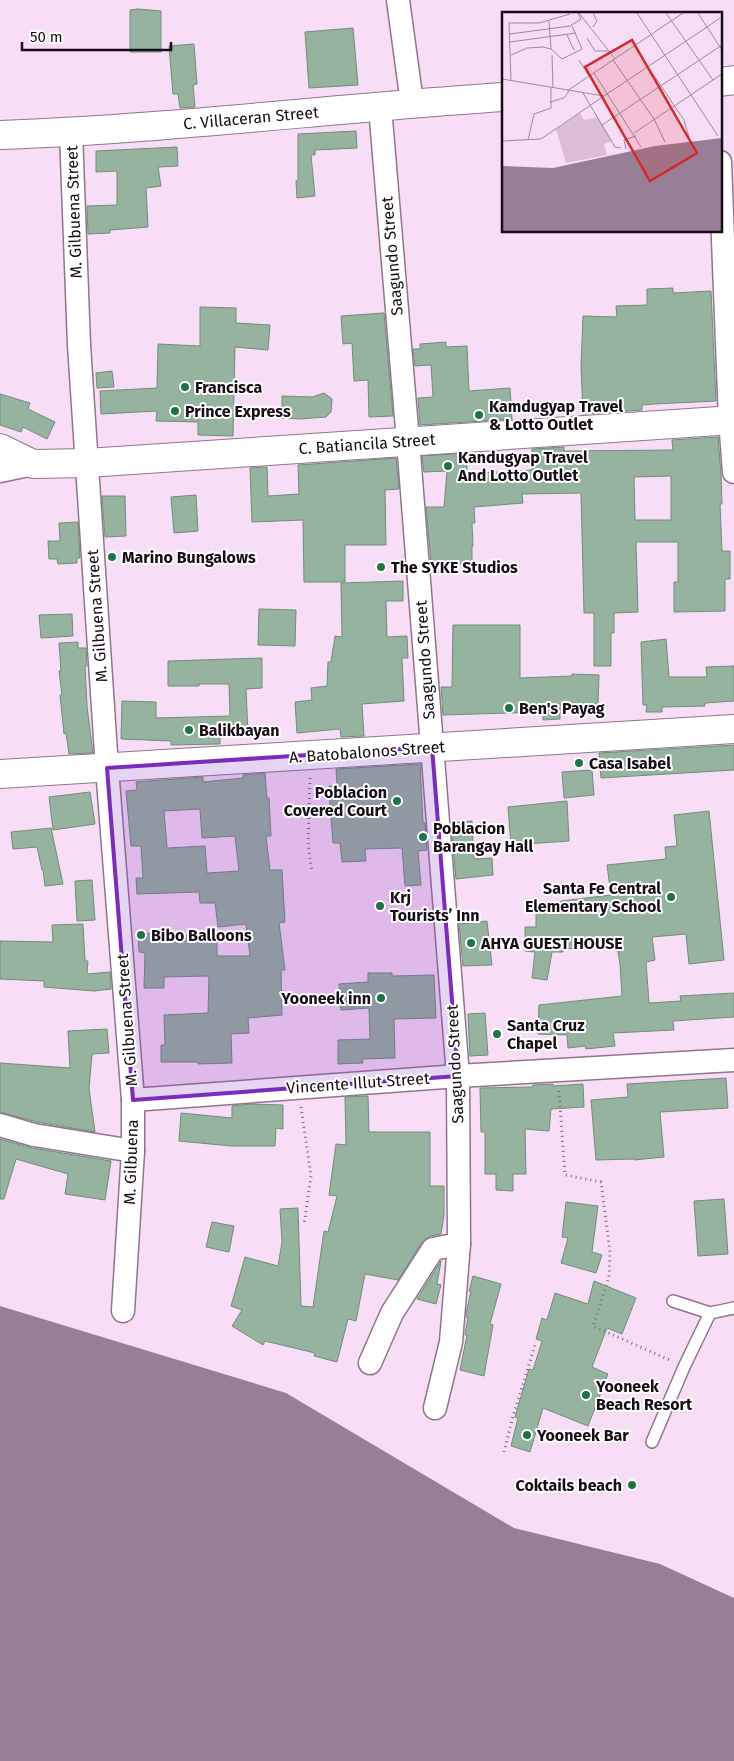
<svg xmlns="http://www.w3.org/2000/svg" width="734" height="1761" font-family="'Fira Sans',sans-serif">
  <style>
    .water { fill: #997e97 }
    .building { fill: #95b39e; stroke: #708d79; fill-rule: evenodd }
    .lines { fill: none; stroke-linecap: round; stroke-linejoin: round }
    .service-casing { stroke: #8f768d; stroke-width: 14 }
    .minor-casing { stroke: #8f768d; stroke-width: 25 }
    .tertiary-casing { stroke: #8f768d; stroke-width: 30 }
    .secondary-casing { stroke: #8f768d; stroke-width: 30 }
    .path { stroke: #7d6b7b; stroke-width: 3; stroke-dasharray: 1 4; stroke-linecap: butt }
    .service { stroke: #fff; stroke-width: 11 }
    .minor { stroke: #fff; stroke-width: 22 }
    .tertiary { stroke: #fff; stroke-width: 28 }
    .secondary { stroke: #fff; stroke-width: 28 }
    .marked { fill: #7b2cbf; fill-opacity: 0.2; stroke: #7b2cbf; stroke-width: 4; stroke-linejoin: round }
    .poi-dot { fill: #1f7345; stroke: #fff; stroke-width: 2 }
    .labels { text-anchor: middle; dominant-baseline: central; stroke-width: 4; stroke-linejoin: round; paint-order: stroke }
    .street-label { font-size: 16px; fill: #170d16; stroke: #fff }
    .poi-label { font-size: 16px; font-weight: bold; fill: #170d16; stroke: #fff; text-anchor: start }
    .inset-road { fill: none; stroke: #9e8a9c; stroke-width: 1 }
    .view { fill: #d62828; fill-opacity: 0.15; stroke: #d62828; stroke-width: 2.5 }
    .inset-edge { fill: none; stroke: #170d16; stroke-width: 2.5 }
  </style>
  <rect width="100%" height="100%" fill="#f8ddf6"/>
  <!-- water -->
  <path class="water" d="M0 1306 286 1393 514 1528 660 1564 734 1598V1761H0Z"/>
  <!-- building -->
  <g class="building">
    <path d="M138 9 161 11V52H130V10Z"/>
    <path d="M353 28 358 85 309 88 305 32Z"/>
    <path d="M194 44 197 84 193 85 195 107 180 108 178 94H173L169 46Z"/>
    <path d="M356 131 357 148 315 150V155H311L315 196 297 198 296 181 298 180V134Z"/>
    <path d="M177 147 178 166 158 167 161 186 146 188 148 227 110 230V233L88 234 87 206 117 205V171L96 172V151Z"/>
    <path d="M673 288V293L711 291 716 401 654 404 642 405V410L583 414 581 366 583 316 617 317 616 306 647 305V289Z"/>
    <path d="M200 307 236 308V323L270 325 268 350 235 347 233 436 198 435V422L156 421 157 411 101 414 100 391 157 388 158 344 200 346Z"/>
    <path d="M384 313 393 416 369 417 368 380 354 381 352 343 343 344 341 316Z"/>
    <path d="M446 342V347L467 346 469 391 510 388 512 419 420 425 418 398 433 397 431 365 415 366 413 349H420V344Z"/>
    <path d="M112 371 114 387 97 388 96 373Z"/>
    <path d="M324 393 332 399 331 412 326 417 300 419 282 418V396L312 397Z"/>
    <path d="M0 394 30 403 28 409 55 422 47 439 23 427 21 432 0 425Z"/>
    <path d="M718 437 721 475 722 504H720L722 551H730V579H725V611L674 612V582H678V542H636L638 612 614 613V633H611V666H594V613H584L581 493 522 494 523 503 474 507 475 523H472L473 546H472V564H450V573H432L426 507H444L447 471 424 472 422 456 467 453V474L532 470V449L564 447V451L673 450 672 440ZM671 476V520H635L634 477Z"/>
    <path d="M396 458 399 489 385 490 386 545H345V582H304L303 520 252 522 250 468 267 467 268 496 299 494 298 465Z"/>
    <path d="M196 495 198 531 174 533 171 497Z"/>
    <path d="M102 496H125L126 536 105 537Z"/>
    <path d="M78 522 80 558H77V563L58 564 57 559H49L48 541H60L59 523Z"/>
    <path d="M403 581V601H386L387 637 407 636 408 658H402L404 701 362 704 364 736 341 737 340 729 297 733 295 702 312 700 311 688 327 686 328 662H331L335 636 342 637 341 583Z"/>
    <path d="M259 609 296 610 295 646 258 645Z"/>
    <path d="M72 614 73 636 41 638 39 615Z"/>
    <path d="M453 625H520V678L572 676V674L599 675 598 704 569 703V706H560V719L543 720V712L443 715 441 687H452Z"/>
    <path d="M666 639 669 677H707L706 667 734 666V701L705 703V706L662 707V712H646L647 705H643L641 642Z"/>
    <path d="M78 642V648H86L87 666H85L87 706 93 753 69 754 66 733 64 734 60 695H62L59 671H61L59 643Z"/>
    <path d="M262 658V688L246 689 248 733 220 734V744L171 745V741L121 739 122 701 156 702V718L230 716 229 684H199V686H168V661Z"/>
    <path d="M734 745V770L601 778 599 753Z"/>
    <path d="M420 764 423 823H425L427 850 418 851 421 885 405 886 402 848 365 849 366 861 342 862 340 843H333L330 805 329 786H337L336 769Z"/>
    <path d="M592 770 594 795 564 798 562 772Z"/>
    <path d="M265 773 267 798H269L271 836H266L270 870H282L285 922 279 923 285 970H281L282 1015 248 1018 249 1033 231 1034 232 1063 198 1064V1062H161V1045H165L164 1015 208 1013 209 976 164 977V988H144L145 953 139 952 138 933 173 934V936L217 935V956H250L246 924 218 927 215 903H200L199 892 137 894 136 878H143L141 846H131L126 791 137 790 136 782 203 777V782L243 778V775ZM200 809 202 838 235 836 239 871 207 873 205 846 167 848 164 811Z"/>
    <path d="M90 792 95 824 53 830 49 797Z"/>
    <path d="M567 801 569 841 511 845 508 807Z"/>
    <path d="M709 811 724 960 689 964 686 934 652 937 655 960 646 962 649 1003 681 1001 680 996 734 993V1017L673 1021 674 1030 613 1033 615 1046 586 1049 585 1046 568 1048 567 1035 538 1034 539 1005 622 996 620 964 617 946 563 949V952H552L547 980 532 978 535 952 525 951V927H536V903H561V901L611 895 607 865 666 859 665 847 677 846 674 815Z"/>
    <path d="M472 821 474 859 492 858 493 875 456 879 451 823Z"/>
    <path d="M51 828 63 884 45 886 43 870H42L37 847 13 849 11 832Z"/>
    <path d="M92 880 95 920 77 921 75 881Z"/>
    <path d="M487 921 492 965 463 966 459 924Z"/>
    <path d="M83 924 85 961H88L87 974 110 972 111 989 94 991 44 987V981L0 979V941L53 942 52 925Z"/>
    <path d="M368 973H392V976L434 975 436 1018 394 1019 395 1058 362 1059 363 1063 338 1064V1040L370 1039 369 1008 341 1010 339 984 368 982Z"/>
    <path d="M485 1013 488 1055 470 1056 468 1014Z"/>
    <path d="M107 1029 109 1053 92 1054 89 1089 95 1132 37 1122 0 1112V1063L70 1068 68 1031Z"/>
    <path d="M726 1078 728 1108 660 1112 664 1157 634 1160V1159L596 1160 591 1100 628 1097 627 1084Z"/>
    <path d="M553 1084V1086L583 1084 584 1107 551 1109 549 1131 525 1129 526 1174H513V1191L496 1190V1174H485V1132H481L480 1088 532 1087 533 1085Z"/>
    <path d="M368 1096 369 1132H430V1186H444V1215L441 1234 430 1236 422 1242 398 1280 365 1274 356 1321 348 1319 337 1362 314 1356 315 1353 265 1341 263 1345 232 1326 242 1310 231 1306 245 1257 278 1266 282 1242 280 1209 298 1208 301 1306 313 1307 324 1231 328 1232 337 1196 329 1195 336 1144 346 1145 345 1097Z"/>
    <path d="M251 1104 283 1105V1129L276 1128 275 1146H231L179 1141 181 1113 232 1118V1106Z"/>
    <path d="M0 1139 32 1148 111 1161 105 1200 65 1194 68 1174 16 1159 4 1199H0Z"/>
    <path d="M724 1199 728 1254 698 1256 694 1201Z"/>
    <path d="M566 1202 598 1206 592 1252 602 1255 596 1273 561 1263 568 1238 562 1237Z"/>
    <path d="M212 1222 234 1226 229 1252 206 1247Z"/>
    <path d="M441 1261 437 1284 441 1285 436 1304 417 1299Z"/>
    <path d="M473 1276 501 1284 490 1324 493 1325 484 1376 460 1370 467 1335H465L468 1317H466V1314L471 1291H469Z"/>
    <path d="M594 1281 636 1298 622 1334 607 1328 592 1367 608 1374 588 1426 543 1408 530 1452 511 1446 518 1418 515 1417 529 1369 533 1370 542 1341 536 1339 542 1318 547 1320 555 1293 588 1304Z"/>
  </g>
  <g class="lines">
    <defs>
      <g id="service">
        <path d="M673 1301 710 1313 734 1308"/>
        <path d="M652 1442 684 1367 710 1313"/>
      </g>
      <g id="minor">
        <path d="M398 0 412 103"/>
        <path d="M380 107 408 441 458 1076 459 1244 451 1342 435 1408"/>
        <path d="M71 133 79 345 107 768 133 1100V1151L123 1311"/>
        <path d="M720 162 730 420 734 472"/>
        <path d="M0 471 33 464"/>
        <path d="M133 1100 458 1076 734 1060"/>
        <path d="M0 1125 34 1135 133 1151"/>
        <path d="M370 1363 392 1313 433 1249 459 1244"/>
      </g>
      <path id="tertiary" d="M0 774 734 729"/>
      <g id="secondary">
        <path d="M720 82 734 80"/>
        <path d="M0 135C168 129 335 108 503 97"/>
        <path d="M0 448 33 464 87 463 734 420"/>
      </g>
    </defs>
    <!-- service casing -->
    <use href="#service" class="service-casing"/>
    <!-- minor casing -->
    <use href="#minor" class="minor-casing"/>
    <!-- tertiary casing -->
    <use href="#tertiary" class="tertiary-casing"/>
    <!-- secondary casing -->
    <use href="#secondary" class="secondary-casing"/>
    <!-- path -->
    <g class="path">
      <path d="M310 778 308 842 312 872"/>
      <path d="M559 1091 565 1175 601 1182 610 1252 609 1277 593 1326 672 1361"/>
      <path d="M301 1107 311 1176 304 1225"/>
      <path d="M504 1452 513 1416 536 1342"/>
    </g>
    <!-- service -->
    <use href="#service" class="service"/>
    <!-- minor -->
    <use href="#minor" class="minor"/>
    <!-- tertiary -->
    <use href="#tertiary" class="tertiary"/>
    <!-- secondary -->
    <use href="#secondary" class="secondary"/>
  </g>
  <!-- marked area -->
  <path class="marked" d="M432 747 458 1076 133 1100 107 768Z"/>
  <!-- markers -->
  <g class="poi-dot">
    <circle cx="185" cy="387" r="5"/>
    <circle cx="175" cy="411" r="5"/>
    <circle cx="479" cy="415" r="5"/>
    <circle cx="448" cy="466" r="5"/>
    <circle cx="112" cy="557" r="5"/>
    <circle cx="381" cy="567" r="5"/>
    <circle cx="509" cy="708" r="5"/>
    <circle cx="189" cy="730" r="5"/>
    <circle cx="579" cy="763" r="5"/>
    <circle cx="397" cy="801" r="5"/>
    <circle cx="423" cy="837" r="5"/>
    <circle cx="671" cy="897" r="5"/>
    <circle cx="380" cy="906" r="5"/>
    <circle cx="141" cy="935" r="5"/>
    <circle cx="471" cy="943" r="5"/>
    <circle cx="381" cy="998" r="5"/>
    <circle cx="497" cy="1034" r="5"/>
    <circle cx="586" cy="1395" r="5"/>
    <circle cx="527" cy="1435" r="5"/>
    <circle cx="632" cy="1485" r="5"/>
  </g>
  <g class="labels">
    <!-- street labels -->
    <g class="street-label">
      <text transform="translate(251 118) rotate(-5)">C. Villaceran Street</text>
      <text transform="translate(74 212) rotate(-92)">M. Gilbuena Street</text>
      <text transform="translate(392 256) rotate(-95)">Saagundo Street</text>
      <text transform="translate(367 444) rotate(-4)">C. Batiancila Street</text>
      <text transform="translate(97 616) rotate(-94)">M. Gilbuena Street</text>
      <text transform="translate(425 660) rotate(-94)">Saagundo Street</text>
      <text transform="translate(367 752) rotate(-4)">A. Batobalonos Street</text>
      <text transform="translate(127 1020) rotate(-94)">M. Gilbuena Street</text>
      <text transform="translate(455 1064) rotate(-93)">Saagundo Street</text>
      <text transform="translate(358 1083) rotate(-4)">Vincente Illut Street</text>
      <text transform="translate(131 1162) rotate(-88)">M. Gilbuena</text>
    </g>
    <!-- poi labels -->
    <g class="poi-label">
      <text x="195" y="387">Francisca</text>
      <text x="489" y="406">Kamdugyap Travel<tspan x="489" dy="18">&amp; Lotto Outlet</tspan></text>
      <text x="185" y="411">Prince Express</text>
      <text x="458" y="457">Kandugyap Travel<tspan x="458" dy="18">And Lotto Outlet</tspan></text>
      <text x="122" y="557">Marino Bungalows</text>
      <text x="391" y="567">The SYKE Studios</text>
      <text x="519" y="708">Ben's Payag</text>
      <text x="199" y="730">Balikbayan</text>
      <text x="589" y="763">Casa Isabel</text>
      <text x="387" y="792" text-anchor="end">Poblacion<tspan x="387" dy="18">Covered Court</tspan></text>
      <text x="433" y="828">Poblacion<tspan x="433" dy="18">Barangay Hall</tspan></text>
      <text x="661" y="888" text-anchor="end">Santa Fe Central<tspan x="661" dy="18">Elementary School</tspan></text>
      <text x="390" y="897">Krj<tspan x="390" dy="18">Tourists’ Inn</tspan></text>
      <text x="151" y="935">Bibo Balloons</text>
      <text x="481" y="943">AHYA GUEST HOUSE</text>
      <text x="371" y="998" text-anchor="end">Yooneek inn</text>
      <text x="507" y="1025">Santa Cruz<tspan x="507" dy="18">Chapel</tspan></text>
      <text x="596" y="1386">Yooneek<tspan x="596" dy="18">Beach Resort</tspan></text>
      <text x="537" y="1435">Yooneek Bar</text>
      <text x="622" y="1485" text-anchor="end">Coktails beach</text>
    </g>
  </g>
  <!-- overview -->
  <g transform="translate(502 12)">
    <rect width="220" height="220" fill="#f8ddf6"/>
    <path d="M78 101 82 108 96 105 110 129 102 132 105 143 64 151 54 117Z" fill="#dbbdd8"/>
    <path d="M220 126V219H0V154L51 156 153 134Z" fill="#997e97"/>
    <path class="inset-road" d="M77 1 113 47M91 1 95 9 91 15M135 1 216 124M164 1 211 68M218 6 205 15 220 38M47 9 49 37M8 22 68 14 79 7 76 1M65 23 72 38M85 26 93 39H107M8 30 74 21M132 34 182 108 187 125M9 43 25 36 41 35 49 37 60 47 80 37 70 14M50 43 51 76M77 48 87 64M111 48 152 107 163 130M92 61 139 135M0 67 102 84 205 15 196 1M9 69 7 11H37L68 2M65 79 181 1M81 81 113 135 119 136M48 90 62 86 67 79M100 113 220 33M132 121 220 62M26 128 32 102 49 96V76M0 129 39 127 102 84M124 137 122 128 134 124"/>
    <path class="view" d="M130 28 195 141 148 169 83 55Z"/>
    <rect width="220" height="220" class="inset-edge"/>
  </g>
  <!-- scale -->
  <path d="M22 42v8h149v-8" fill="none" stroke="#170d16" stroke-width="2.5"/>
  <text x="30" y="42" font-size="15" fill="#170d16" stroke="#ffffff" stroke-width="4" paint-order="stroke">50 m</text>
</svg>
